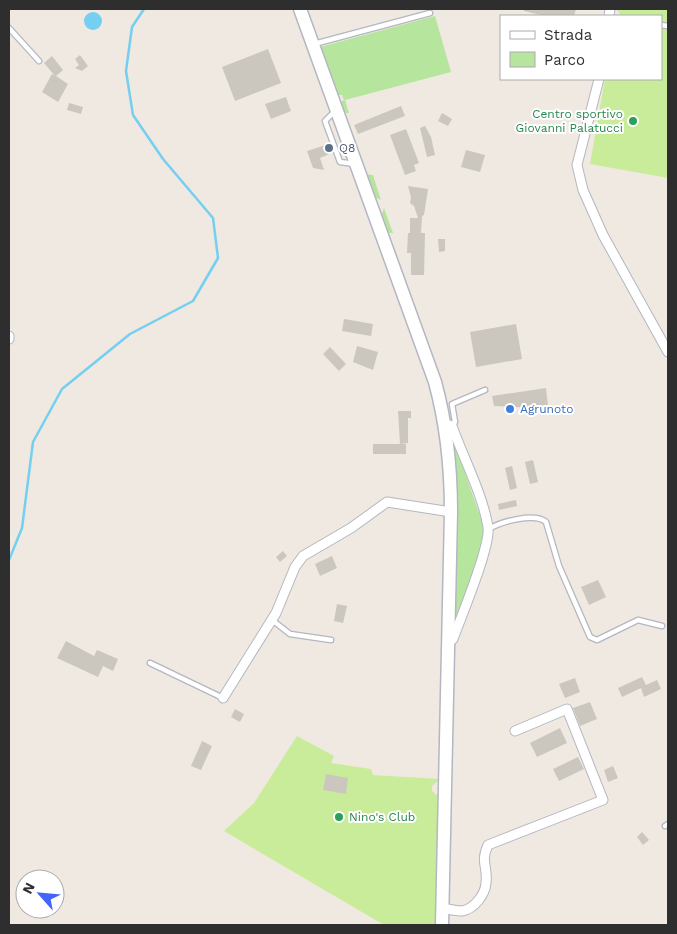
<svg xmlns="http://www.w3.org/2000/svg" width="677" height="934" font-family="'Work Sans',sans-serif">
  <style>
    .green { fill: #b6e59e }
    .pitch { fill: #c9ec9a }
    .water { fill: #75cff0 }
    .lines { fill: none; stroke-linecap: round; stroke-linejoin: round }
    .stream { stroke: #75cff0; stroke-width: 2.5 }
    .building { fill: #cbc7bf }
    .lane-casing { stroke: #b4b7c1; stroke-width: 7 }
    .street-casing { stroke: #b4b7c1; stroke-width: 11 }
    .secondary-casing { stroke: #b4b7c1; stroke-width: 15 }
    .lane { stroke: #fff; stroke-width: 4.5 }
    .street { stroke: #fff; stroke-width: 9 }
    .secondary { stroke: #fff; stroke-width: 12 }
    .leisure-dot { fill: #2e9e5b; stroke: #fff; stroke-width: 2 }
    .service-dot { fill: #5c6f8a; stroke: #fff; stroke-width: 2 }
    .shop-dot { fill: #3f7fe0; stroke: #fff; stroke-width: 2 }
    .labels { text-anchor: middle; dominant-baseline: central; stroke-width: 4; stroke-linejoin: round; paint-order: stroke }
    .leisure-label { font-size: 12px; fill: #27864d; stroke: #fff; text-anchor: end }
    .service-label { font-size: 12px; fill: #4e5e75; stroke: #fff; text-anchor: start }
    .shop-label { font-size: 12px; fill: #366cbe; stroke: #fff; text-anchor: start }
  </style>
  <rect width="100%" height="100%" fill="#efe9e1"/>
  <!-- green -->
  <g class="green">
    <path d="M435 16 451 72 345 100 349 113H342L339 103 344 100 342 95H338L320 47Z"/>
    <path d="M366 174 373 175 381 200 374 197Z"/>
    <path d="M384 208 393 233H387L381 216Z"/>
    <path d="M452 436 485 530 482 550 455 625Z"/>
  </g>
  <!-- pitch -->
  <g class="pitch">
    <path d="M617 9H668V178L590 164 605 79H661V16H621Z"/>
    <path d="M297 736 334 756 331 763 371 769 373 775 440 779 432 786V791L438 796 437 925H384L224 831 254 803Z"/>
  </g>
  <!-- water -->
  <circle class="water" cx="93" cy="21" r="9"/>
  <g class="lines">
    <!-- stream -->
    <path class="stream" d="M9 560 22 528 33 442 62 389 130 334 193 301 218 258 213 218 163 159 133 115 126 71 132 27 144 9"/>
  </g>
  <!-- building -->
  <g class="building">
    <path d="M524 9H576L574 16H545L524 11Z"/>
    <path d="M268 49 281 83 235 101 222 67Z"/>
    <path d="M80 55 88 66 82 71 75 68 79 65 75 59Z"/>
    <path d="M52 56 63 70 56 76 68 84 58 102 42 92 52 74 55 76 44 63Z"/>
    <path d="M286 97 291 111 271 119 265 104Z"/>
    <path d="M69 103 83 107 81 114 67 110Z"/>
    <path d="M401 106 405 116 358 134 354 125Z"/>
    <path d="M442 113 452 119 448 126 438 121Z"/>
    <path d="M425 126 431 137 435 155 427 157 420 128Z"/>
    <path d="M406 129 419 163 414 165 416 171 405 175 390 135Z"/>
    <path d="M329 144 332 153 320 158 324 170 313 168 307 151Z"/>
    <path d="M466 150 485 155 480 172 461 167Z"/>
    <path d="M408 186 428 189 424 215 422 216 421 233H425L424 275H411V253H407L408 233H410V218H418L414 206 410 203 411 197Z"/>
    <path d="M438 239H445V251L439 252Z"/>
    <path d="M344 319 373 324 371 336 342 331Z"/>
    <path d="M516 324 522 359 476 367 470 332Z"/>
    <path d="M357 346 378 352 373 370 353 362Z"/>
    <path d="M330 347 346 364 339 371 323 354Z"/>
    <path d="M546 388 548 406 538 408 494 406 492 396Z"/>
    <path d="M398 411H411V418H408V443L400 444Z"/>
    <rect x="373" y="444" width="33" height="10"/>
    <path d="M533 460 538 482 530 484 525 462Z"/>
    <path d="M512 466 517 488 510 490 505 468Z"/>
    <path d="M516 500 517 506 499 510 498 504Z"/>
    <path d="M283 551 287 556 280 562 276 557Z"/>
    <path d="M332 556 337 568 320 576 315 564Z"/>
    <path d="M598 580 606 597 589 605 581 587Z"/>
    <path d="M337 604 347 606 343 623 334 621Z"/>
    <path d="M66 641 94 656 97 650 118 659 113 671 103 666 98 677 57 658Z"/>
    <path d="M642 677 646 685 657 680 661 689 644 697 641 688 622 697 618 688Z"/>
    <path d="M575 678 580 692 565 698 559 684Z"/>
    <path d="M590 702 597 719 580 726 573 708Z"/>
    <path d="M235 709 244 714 240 722 231 717Z"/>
    <path d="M560 728 567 743 537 757 530 743Z"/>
    <path d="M202 741 212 746 201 770 191 766Z"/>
    <path d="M578 757 584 769 559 781 553 769Z"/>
    <path d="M613 766 618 778 608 782 604 770Z"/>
    <path d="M326 774 348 778 346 794 323 790Z"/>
    <path d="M642 832 649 840 643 845 637 837Z"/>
  </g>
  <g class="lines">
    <defs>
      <g id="lane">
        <path d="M661 25 668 26"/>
        <path d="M9 28 39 61"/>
        <path d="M314 44 430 13"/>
        <path d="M335 111 325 121 340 162 355 164"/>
        <path d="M453 425 455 422 452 404 485 390"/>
        <path d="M489 529C500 522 535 512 546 522L559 566 590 637 597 640 638 620 662 626"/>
        <path d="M272 620 290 634 331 640"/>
        <path d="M150 663 223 698"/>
        <path d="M665 826 668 824"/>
      </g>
      <g id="street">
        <path d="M609 16 610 9"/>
        <path d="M599 79 577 165 583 190 603 235 668 352"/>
        <path d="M9 336V339"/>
        <path d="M446 424 452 426C463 457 483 495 488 527 491 546 461 617 453 639L448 643"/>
        <path d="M223 698 276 613 295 567 303 556 351 528 387 502 451 512"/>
        <path d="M442 908C448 909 456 911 462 911 474 909 485 895 486 883 488 866 480 862 488 845L603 800 567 709 515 731"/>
      </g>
      <path id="secondary" d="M300 9 435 382C447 426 451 467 451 512L442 925"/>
    </defs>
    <!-- lane casing -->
    <use href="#lane" class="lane-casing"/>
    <!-- street casing -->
    <use href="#street" class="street-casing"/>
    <!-- secondary casing -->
    <use href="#secondary" class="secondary-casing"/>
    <!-- lane -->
    <use href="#lane" class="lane"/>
    <!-- street -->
    <use href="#street" class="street"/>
    <!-- secondary -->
    <use href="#secondary" class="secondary"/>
  </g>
  <!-- markers -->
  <g class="leisure-dot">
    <circle cx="633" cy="121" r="5"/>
    <circle cx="339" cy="817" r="5"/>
  </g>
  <circle class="service-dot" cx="329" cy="148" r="5"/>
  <circle class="shop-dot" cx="510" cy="409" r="5"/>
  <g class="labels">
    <!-- leisure labels -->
    <g class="leisure-label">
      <text x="623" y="114">Centro sportivo<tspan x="623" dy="14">Giovanni Palatucci</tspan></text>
      <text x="349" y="817" text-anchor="start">Nino's Club</text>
    </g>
    <!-- service labels -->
    <g class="service-label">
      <text x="339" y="148">Q8</text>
    </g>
    <!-- shop labels -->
    <g class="shop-label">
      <text x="520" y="409">Agrunoto</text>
    </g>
  </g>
  <!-- border -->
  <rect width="677" height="934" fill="none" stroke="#2e2e2e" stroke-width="20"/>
  <!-- legend -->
  <rect x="500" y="15" width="162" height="65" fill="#ffffff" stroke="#ababab"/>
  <rect x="510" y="31" width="25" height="8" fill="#ffffff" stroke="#ababab"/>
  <text x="544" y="40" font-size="15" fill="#2e2e2e">Strada</text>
  <rect x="510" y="52" width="25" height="15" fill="#b6e59e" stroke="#ababab"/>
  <text x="544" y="65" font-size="15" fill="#2e2e2e">Parco</text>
  <!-- north arrow -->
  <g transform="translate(40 894) rotate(297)"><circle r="24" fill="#ffffff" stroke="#ababab"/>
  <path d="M0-4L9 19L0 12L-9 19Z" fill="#4264fb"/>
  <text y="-8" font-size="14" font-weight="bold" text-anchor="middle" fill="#2e2e2e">N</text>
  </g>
</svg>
